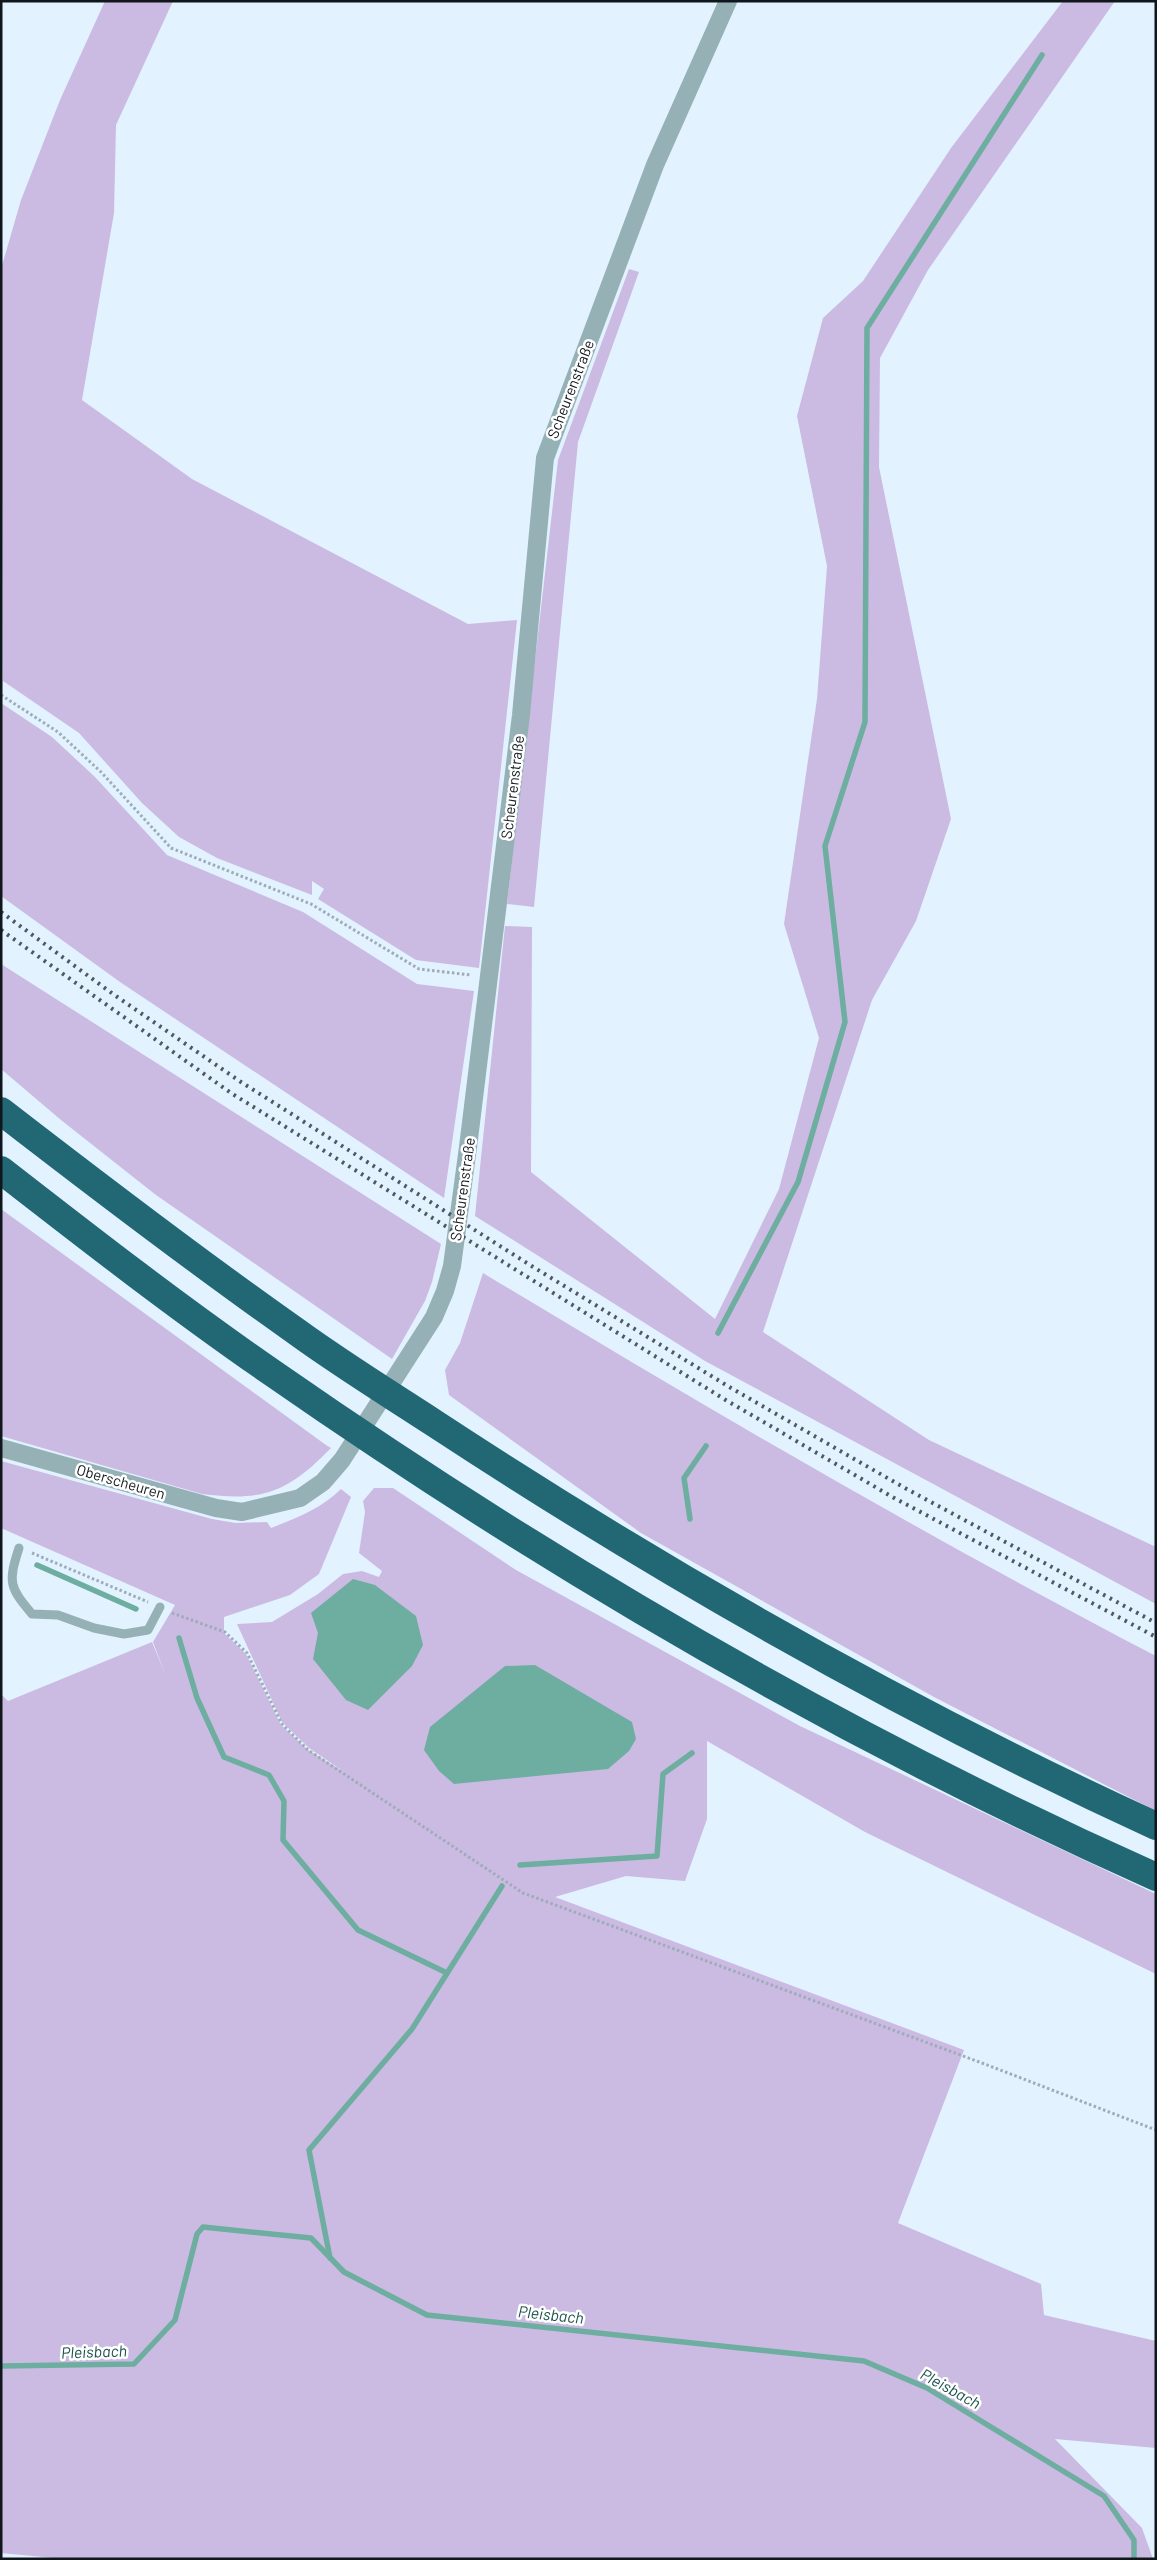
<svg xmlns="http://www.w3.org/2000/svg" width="1157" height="2560" font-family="Barlow,sans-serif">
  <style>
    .green { fill: #cbbbe2 }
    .water { fill: #6daea0 }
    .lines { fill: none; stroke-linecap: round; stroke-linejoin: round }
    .stream { stroke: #6daea0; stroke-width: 5.5 }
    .path { stroke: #9facb7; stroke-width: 3; stroke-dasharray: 2.5 2.5; stroke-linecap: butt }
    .service { stroke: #95b1b6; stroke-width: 9 }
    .minor { stroke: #95b1b6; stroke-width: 18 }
    .motorway { stroke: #216874; stroke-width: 28 }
    .rail { stroke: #4e585f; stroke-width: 4; stroke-dasharray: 2.5 5; stroke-linecap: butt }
    .labels { text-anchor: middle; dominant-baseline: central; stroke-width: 5; stroke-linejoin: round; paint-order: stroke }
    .street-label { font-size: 15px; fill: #10171c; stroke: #fff }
    .water-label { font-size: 16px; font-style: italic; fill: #1c5349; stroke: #fff }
  </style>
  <rect width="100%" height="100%" fill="#e2f2ff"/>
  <!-- green -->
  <g class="green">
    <path d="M105 1H173L116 125 114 213 82 400 192 479 468 624 517 620 479 968 416 960 318 899 324 889 312 881V895L217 858 179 837 142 803 79 733 3 681 1 269 21 200 60 100Z"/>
    <path d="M1063 1H1115L928 270 880 358 879 467 951 819 916 921 872 1000 763 1332 929 1440 1156 1547V1604L705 1361 475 1216 505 926 532 927 531 1172 715 1319 779 1189 819 1038 784 924 817 699 827 566 797 416 823 318 863 281 951 148Z"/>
    <path d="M629 269 639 272 578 442 534 907 507 904 558 460Z"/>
    <path d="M1 703 52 737 95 777 167 855 303 912 417 984 474 991 444 1198 120 982 1 896Z"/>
    <path d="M1 964 441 1244 432 1282 425 1301 392 1359 156 1195 61 1120 1 1069Z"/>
    <path d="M1 1209 326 1445 331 1448C288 1492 264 1502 202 1494L1 1436Z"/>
    <path d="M483 1273C705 1407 927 1537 1156 1656V1811L934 1697 641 1533 449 1395 445 1370 460 1343Z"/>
    <path d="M1 1461 212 1519 236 1523 267 1522 271 1528C296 1518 321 1509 341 1489L351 1497 319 1574 290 1595 224 1617V1633L246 1654 281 1725 308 1750 346 1773 309 1748 282 1722 237 1624 272 1622 318 1594 343 1574 362 1571 379 1577 382 1571 359 1553 365 1512 363 1501 374 1488H393L516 1570 800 1726 1156 1894V1974L865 1832 707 1741V1819L685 1881 626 1876 555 1897 964 2050 898 2223 1041 2284 1044 2315 1156 2341V2448L1055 2439 1142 2528 1153 2559H64L1 2553V1694L8 1701 152 1642 165 1674 153 1642 175 1605 1 1528Z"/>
  </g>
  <!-- water -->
  <g class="water">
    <path d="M353 1579 375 1585 416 1616 423 1645 412 1666 368 1710 346 1700 313 1659 318 1633 311 1613Z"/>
    <path d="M535 1665 632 1722 636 1739 629 1751 608 1769 454 1784 439 1771 424 1750 430 1727 505 1666Z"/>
  </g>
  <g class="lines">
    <!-- stream -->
    <g class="stream">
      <path d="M718 1333 798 1182 845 1022 825 846 865 722 867 328 1042 55"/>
      <path d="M690 1519 684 1478 706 1446"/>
      <path d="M37 1565 136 1609"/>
      <path d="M179 1638 197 1698 224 1757 269 1775 284 1801 283 1840 358 1930 447 1973"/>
      <path d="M520 1865 657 1856 663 1774 692 1753"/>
      <path d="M330 2258 309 2150 412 2029 502 1886"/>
      <path d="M1 2366 134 2364 175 2320 197 2234 203 2227 311 2238 344 2272 427 2315 864 2361 927 2388 1104 2496 1134 2540V2559"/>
    </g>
    <!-- path -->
    <g class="path">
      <path d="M1 695 58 732 101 772 171 848 311 904 419 969 471 975"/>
      <path d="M32 1553 148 1602"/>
      <path d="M172 1613 225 1632 247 1653 282 1724 308 1750 523 1893 982 2063 1156 2130"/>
    </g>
    <!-- service -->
    <path class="service" d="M19 1548C8 1582 9 1587 32 1614L58 1615 94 1628 124 1634 148 1630 160 1607"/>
    <!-- minor -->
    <path class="minor" d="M1 1448 216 1508 242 1512 300 1498 323 1482 342 1460 434 1317 445 1291 452 1266 468 1147 521 715 545 458 655 165 728 1"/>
    <!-- motorway -->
    <g class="motorway">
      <path d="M1 1111C98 1186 196 1261 297 1332 341 1364 388 1393 434 1423 664 1574 905 1711 1156 1826"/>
      <path d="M1 1170C91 1240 181 1310 274 1374 550 1566 849 1740 1156 1877"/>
    </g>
    <!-- rail -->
    <g class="rail">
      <path d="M1 912 113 994 241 1082 530 1265 731 1388 903 1487 1156 1623"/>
      <path d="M1 930 231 1093 724 1399 896 1499 1156 1637"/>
    </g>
  </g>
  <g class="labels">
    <!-- street labels -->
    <g class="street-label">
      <text transform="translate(570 389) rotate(-69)">Scheurenstraße</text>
      <text transform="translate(512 787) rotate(-83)">Scheurenstraße</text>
      <text transform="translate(462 1189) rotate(-82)">Scheurenstraße</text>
      <text transform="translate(121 1481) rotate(16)">Oberscheuren</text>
    </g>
    <!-- water labels -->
    <g class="water-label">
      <text transform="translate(551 2314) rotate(6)">Pleisbach</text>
      <text transform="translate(94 2351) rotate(-2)">Pleisbach</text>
      <text transform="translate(951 2388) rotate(29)">Pleisbach</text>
    </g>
  </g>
  <!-- border -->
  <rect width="1157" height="2560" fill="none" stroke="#10171c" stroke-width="5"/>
</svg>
